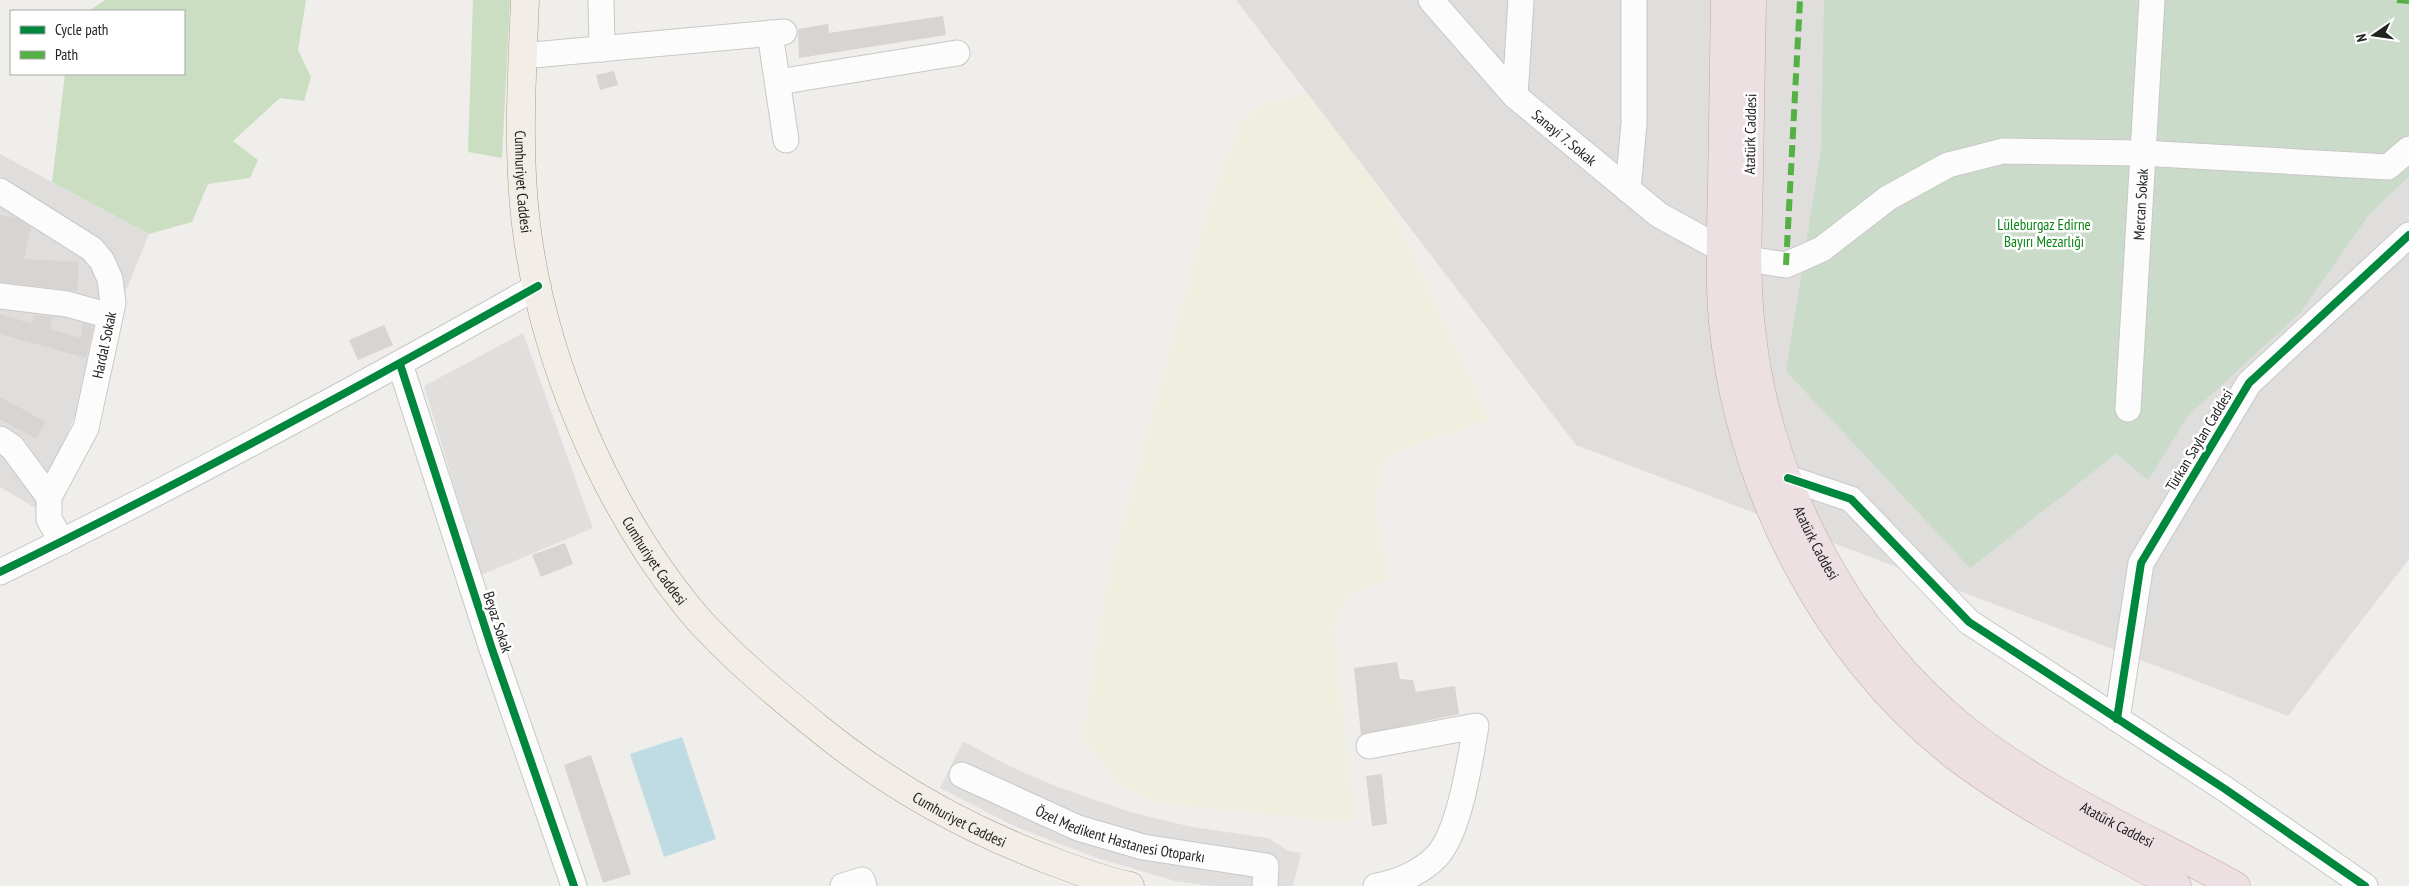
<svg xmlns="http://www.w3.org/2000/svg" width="2409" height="886" font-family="'PT Sans Narrow',sans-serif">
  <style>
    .residential { fill: #dfdedc }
    .farmland { fill: #efefdf }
    .forest { fill: #cbdec1 }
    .cemetery { fill: #cadbca }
    .parking { fill: #e0dfde }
    .water { fill: #bfdbe3 }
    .building { fill: #d7d4d2 }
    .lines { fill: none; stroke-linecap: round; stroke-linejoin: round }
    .minor-casing { stroke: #c9c8c7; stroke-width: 27 }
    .major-casing { stroke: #a79c86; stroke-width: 29 }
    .highway-casing { stroke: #c5a2ac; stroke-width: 29 }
    .minor { stroke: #fdfcfc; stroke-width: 25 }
    .major { stroke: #f3ede7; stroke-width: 28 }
    .highway { stroke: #ece0e2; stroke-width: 28 }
    .quiet { stroke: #55b145; stroke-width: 6; stroke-dasharray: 12 6; stroke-linecap: butt }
    .cycleway-casing { stroke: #fff; stroke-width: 11 }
    .cycleway { stroke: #00873e; stroke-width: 8 }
    .labels { text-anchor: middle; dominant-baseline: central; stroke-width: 5; stroke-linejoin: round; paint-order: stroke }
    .street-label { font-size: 15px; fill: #222; stroke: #fff }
    .park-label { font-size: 15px; fill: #0c8416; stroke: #fff }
  </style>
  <rect width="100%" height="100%" fill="#f0eeeb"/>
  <!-- residential -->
  <g class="residential">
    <path d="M1236 0H2409V559L2288 716 1576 445Z"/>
    <path d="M0 154 149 234 37 509 0 487Z"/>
  </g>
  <!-- farmland -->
  <path class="farmland" d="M1307 93 1385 195 1489 420 1436 437 1383 458 1375 507 1388 580 1349 593 1333 625 1354 817 1345 823 1155 802 1117 783 1083 737 1108 580 1212 196 1242 120 1268 104Z"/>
  <!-- forest -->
  <g class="forest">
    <path d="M105 0H306L298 50 311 77 304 101 280 98 233 141 258 160 250 178 208 184 192 222 149 234 52 182 65 74H184V11H89Z"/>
    <path d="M473 0H510L502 158 468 152Z"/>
  </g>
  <!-- cemetery -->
  <path class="cemetery" d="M1824 0H2409V176L2368 216 2300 313 2188 416 2148 480 2116 454 1970 568 1786 371 1821 150Z"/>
  <!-- parking -->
  <g class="parking">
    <path d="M523 333 593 528 481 575 424 386Z"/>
    <path d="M963 741 1007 765 1058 787 1130 812 1192 827 1268 838 1288 851 1301 853 1293 886H1212L1175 881 1097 858 1016 827 940 788Z"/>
  </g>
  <!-- water -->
  <path class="water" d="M682 737 716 839 664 857 630 754Z"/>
  <!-- building -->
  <g class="building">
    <path d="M943 16 946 35 799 58 798 29 828 24 829 33Z"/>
    <path d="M614 71 618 85 600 90 596 75Z"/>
    <path d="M0 215 17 218 31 227 24 259 79 262 77 291 0 282Z"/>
    <path d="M0 314 32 324 34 315 53 317 50 329 81 338 82 323 93 326 86 358 0 334Z"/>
    <path d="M384 325 393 345 358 360 349 340Z"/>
    <path d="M0 397 46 422 36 439 0 419Z"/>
    <path d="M565 543 573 564 541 577 532 555Z"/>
    <path d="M1397 662 1400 679 1413 680 1416 692 1455 686 1459 714 1361 735 1354 668Z"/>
    <path d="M591 755 631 874 603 883 564 765Z"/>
    <path d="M1382 774 1387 824 1372 826 1366 776Z"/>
  </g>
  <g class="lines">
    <defs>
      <g id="minor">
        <path d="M601 0 602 49"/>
        <path id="s1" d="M1431 0 1515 96 1659 215 1721 249"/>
        <path d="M770 33 786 140"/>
        <path d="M522 56 784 32"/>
        <path d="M778 82 957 53"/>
        <path d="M1515 96 1521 0"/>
        <path d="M1628 190 1634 123V0"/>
        <path d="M0 191 92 249 102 261 110 279 113 303 86 428 49 497V519L62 542"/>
        <path d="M1748 259 1786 265 1822 249 1888 198 1948 165 2003 151 2141 153 2388 167 2409 149"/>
        <path d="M0 296 67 304 110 316"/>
        <path d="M400 364 492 649 574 886"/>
        <path id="s2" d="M2128 409 2152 0"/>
        <path d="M0 439 12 447 49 497"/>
        <path d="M1788 478 1851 499 1969 622 2225 789 2365 886"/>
        <path d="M0 572C182 483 361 386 538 286"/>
        <path d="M2117 719 2141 563 2249 383 2409 235"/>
        <path d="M1369 746 1476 726C1470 760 1460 831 1437 856 1422 872 1397 883 1376 886"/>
        <path id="s3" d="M962 775 1078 828 1143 847 1266 866 1265 886"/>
        <path d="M843 886 862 880 864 886"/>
      </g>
      <g id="major">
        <path id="s4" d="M525 0C522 75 517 150 526 224 542 357 604 503 687 606 722 649 774 692 817 727 889 786 970 831 1057 863 1081 872 1105 881 1130 886"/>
      </g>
      <g id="highway">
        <path d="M1725 0C1724 62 1723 124 1722 185 1721 231 1719 276 1723 322 1739 487 1824 654 1956 757 2025 809 2101 846 2177 886"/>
        <path id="s5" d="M1752 0C1751 57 1750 115 1749 172 1748 224 1745 277 1751 328 1767 480 1847 635 1966 730 2048 795 2145 836 2236 886"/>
      </g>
    </defs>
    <!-- minor casing -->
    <use href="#minor" class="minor-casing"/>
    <!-- major casing -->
    <use href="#major" class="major-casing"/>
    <!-- highway casing -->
    <use href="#highway" class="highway-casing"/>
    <!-- minor -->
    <use href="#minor" class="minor"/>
    <!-- major -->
    <use href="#major" class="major"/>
    <!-- highway -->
    <use href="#highway" class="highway"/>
    <!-- quiet -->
    <g class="quiet">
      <path d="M2397 0 2409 1"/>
      <path d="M1786 265 1800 0"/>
    </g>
    <defs>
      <g id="cycleway">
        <path d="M400 364 492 649 574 886"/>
        <path d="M1788 478 1851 499 1969 622 2225 789 2365 886"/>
        <path d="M0 572C182 483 361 386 538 286"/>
        <path d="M2117 719 2141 563 2249 383 2409 235"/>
      </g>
    </defs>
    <!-- cycleway casing -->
    <use href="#cycleway" class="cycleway-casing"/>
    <!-- cycleway -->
    <use href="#cycleway" class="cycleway"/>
  </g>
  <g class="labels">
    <!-- street labels -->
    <g class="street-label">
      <text transform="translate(1750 134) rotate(-89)">Atatürk Caddesi</text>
      <text stroke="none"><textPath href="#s1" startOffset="192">Sanayi 7. Sokak</textPath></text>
      <text stroke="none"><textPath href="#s4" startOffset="182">Cumhuriyet Caddesi</textPath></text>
      <text stroke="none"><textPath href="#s2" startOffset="205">Mercan Sokak</textPath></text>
      <text transform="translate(104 345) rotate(-78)">Hardal Sokak</text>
      <text transform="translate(2199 440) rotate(-59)">Türkan Saylan Caddesi</text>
      <text stroke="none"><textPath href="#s5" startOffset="554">Atatürk Caddesi</textPath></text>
      <text stroke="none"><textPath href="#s4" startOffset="588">Cumhuriyet Caddesi</textPath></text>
      <text transform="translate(498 622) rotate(72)">Beyaz Sokak</text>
      <text stroke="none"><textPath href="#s4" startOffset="992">Cumhuriyet Caddesi</textPath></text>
      <text stroke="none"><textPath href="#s5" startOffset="974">Atatürk Caddesi</textPath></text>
      <text stroke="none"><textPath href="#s3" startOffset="170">Özel Medikent Hastanesi Otoparkı</textPath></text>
    </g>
    <!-- park labels -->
    <g class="park-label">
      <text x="2044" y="224">Lüleburgaz Edirne<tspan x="2044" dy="17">Bayırı Mezarlığı</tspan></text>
    </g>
  </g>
  <!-- legend -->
  <rect x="10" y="10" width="175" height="65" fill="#ffffff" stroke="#a7a7a7"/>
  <rect x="20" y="26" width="25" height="8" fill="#00873e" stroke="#a7a7a7"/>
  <text x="55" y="35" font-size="15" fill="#222222">Cycle path</text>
  <rect x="20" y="51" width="25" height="8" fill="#55b145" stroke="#a7a7a7"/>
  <text x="55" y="60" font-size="15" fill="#222222">Path</text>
  <!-- north arrow -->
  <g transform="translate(2374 35) rotate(257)" stroke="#ffffff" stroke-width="4" paint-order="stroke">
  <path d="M0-4L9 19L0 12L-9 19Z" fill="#222222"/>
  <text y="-8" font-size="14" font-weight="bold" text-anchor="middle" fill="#222222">N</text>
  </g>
</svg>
